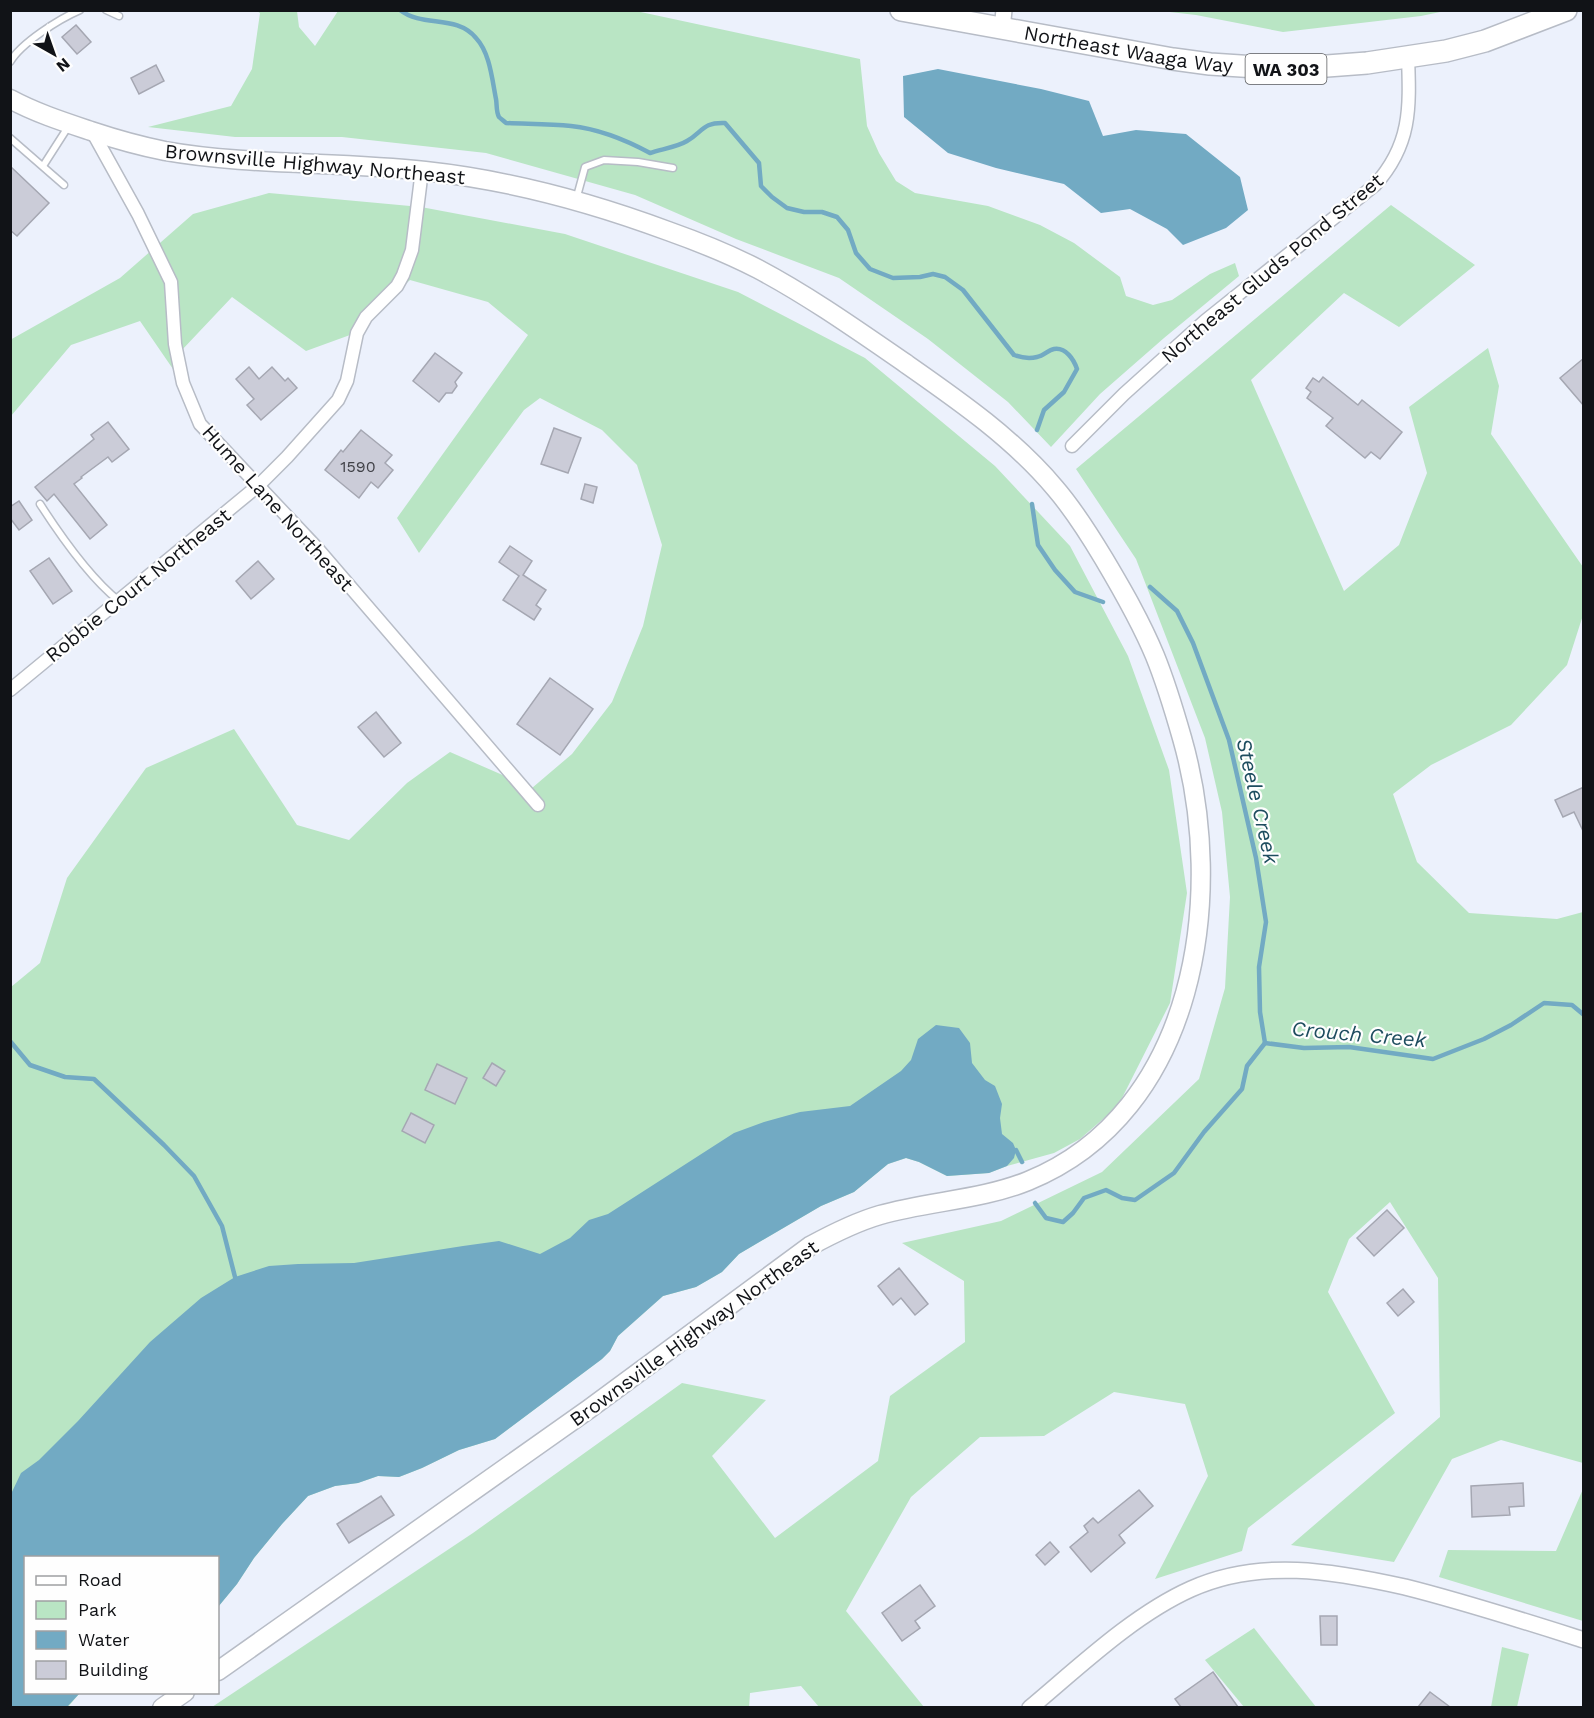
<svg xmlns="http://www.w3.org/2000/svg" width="1594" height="1718" font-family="'Work Sans',sans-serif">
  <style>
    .green { fill: #b9e5c4 }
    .water { fill: #72aac3 }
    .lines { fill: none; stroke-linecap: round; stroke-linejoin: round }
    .stream { stroke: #72aac3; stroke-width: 4.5 }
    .building { fill: #cbccd8; stroke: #a5a7b2; stroke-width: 1.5 }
    .service-casing { stroke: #b7bcc6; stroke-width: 9 }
    .minor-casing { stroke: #b7bcc6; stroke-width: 15 }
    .tertiary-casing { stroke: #b7bcc6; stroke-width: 18 }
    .secondary-casing { stroke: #b7bcc6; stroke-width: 21 }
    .trunk-casing { stroke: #b7bcc6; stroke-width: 24 }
    .service { stroke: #fff; stroke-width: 6 }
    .minor { stroke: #fff; stroke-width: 12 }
    .tertiary { stroke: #fff; stroke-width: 15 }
    .secondary { stroke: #fff; stroke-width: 18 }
    .trunk { stroke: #fff; stroke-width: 21 }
    .labels { text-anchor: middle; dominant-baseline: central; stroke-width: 4.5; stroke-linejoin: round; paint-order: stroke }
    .number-label { font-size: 16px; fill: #404147 }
    .shield { fill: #fefefe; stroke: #585a5c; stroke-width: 1.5 }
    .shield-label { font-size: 18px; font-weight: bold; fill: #111317 }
    .street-label { font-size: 20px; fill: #111317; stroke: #fefefe }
    .water-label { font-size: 21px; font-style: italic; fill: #1e4d5f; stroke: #fefefe }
  </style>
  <rect width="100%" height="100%" fill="#ecf1fc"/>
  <!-- green -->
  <g class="green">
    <path d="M257 11H297L299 27 315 46 338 11H636L860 59 867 126 879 153 896 181 915 193 988 206 1040 225 1074 243 1120 277 1126 296 1153 305 1172 300 1210 274 1235 263 1239 276 1164 338 1100 394 1051 447 1008 402 928 339 839 278 736 239 635 195 486 153 342 137H235L148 127 231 106 252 69 260 13Z"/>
    <path d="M1161 11H1445L1421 16 1283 32 1196 15Z"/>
    <path d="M269 193 421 207 565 234 738 292 865 358 995 466 1070 546 1128 656 1169 770 1187 893 1170 1003 1118 1106 1080 1139 1054 1153 1007 1166 989 1173 947 1176 919 1162 906 1158 888 1164 854 1192 821 1206 739 1254 722 1272 696 1287 663 1296 618 1336 610 1351 602 1359 495 1439 459 1450 422 1468 399 1477 378 1476 358 1483 335 1486 308 1496 282 1524 254 1558 237 1584 218 1607V1558H26V1692L83 1693 79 1694 67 1708 11 1707V987L40 963 67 878 146 768 234 729 297 825 349 840 407 783 450 752 532 788 572 754 612 702 643 626 662 545 637 465 602 430 540 398 524 410 419 553 397 518 528 335 488 302 410 280 350 335 306 351 232 297 181 351 186 388 140 321 71 345 11 416 10 340 120 278 193 214Z"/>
    <path d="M1391 205 1475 265 1399 327 1344 293 1251 380 1344 591 1399 545 1427 473 1409 407 1488 348 1499 386 1491 434 1583 567V615L1567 665 1511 725 1431 765 1393 794 1417 862 1469 913 1557 919 1583 912V1463L1501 1440 1452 1459 1394 1562 1291 1545 1440 1417 1438 1278 1390 1202 1349 1239 1328 1292 1395 1413 1248 1528 1242 1551 1155 1579 1208 1476 1185 1404 1114 1392 1044 1436 980 1437 911 1497 846 1611 924 1707H819L801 1686 750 1693 749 1708 212 1707 473 1533 682 1383 766 1400 712 1456 775 1538 878 1461 890 1396 965 1342 964 1281 902 1243 1001 1221 1102 1172 1199 1079 1225 988 1230 897 1222 812 1205 738 1136 559 1076 469Z"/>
    <path d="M1583 1489V1621L1439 1577 1448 1550 1556 1551Z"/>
    <path d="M1254 1628 1316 1707H1244L1205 1660Z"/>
    <path d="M1502 1647 1529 1654 1517 1707H1491Z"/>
  </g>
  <!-- water -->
  <g class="water">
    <path d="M938 69 1041 89 1089 101 1103 136 1136 130 1186 134 1240 177 1248 210 1226 228 1183 245 1167 229 1130 209 1101 213 1064 184 996 168 948 153 904 117 903 76Z"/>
    <path d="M936 1025 959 1028 970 1043 972 1063 985 1080 995 1086 1002 1104 1000 1118 1002 1134 1013 1143 1016 1150 1014 1158 1007 1166 989 1173 947 1176 919 1162 906 1158 888 1164 854 1192 821 1206 739 1254 722 1272 696 1287 663 1296 618 1336 610 1351 602 1359 495 1439 459 1450 422 1468 399 1477 378 1476 358 1483 335 1486 308 1496 282 1524 254 1558 237 1584 218 1607V1558H26V1692L83 1693 79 1694 67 1707H11V1494L21 1473 39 1460 78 1421 150 1342 201 1298 235 1277 269 1266 298 1264 354 1263 463 1246 499 1241 540 1254 570 1238 589 1220 608 1214 734 1133 764 1122 800 1112 850 1106 901 1071 911 1060 918 1039Z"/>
  </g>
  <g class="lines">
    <!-- stream -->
    <g class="stream">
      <path d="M400 10C423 28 456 14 476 38 490 53 492 79 496 99 497 104 496 112 499 117 501 119 504 121 506 123 527 124 550 124 571 126 599 129 626 140 650 153 662 149 677 147 687 141 703 132 702 122 725 123L759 163 761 186 772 197 787 208 804 212H822L837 217 848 230 856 253 870 269 893 278 920 277 933 274 945 277 963 290 1014 355C1022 358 1029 359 1037 357 1044 356 1048 350 1054 349 1066 347 1074 360 1077 369L1064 392 1044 410 1037 430"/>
      <path d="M1032 504 1038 545 1055 570 1075 592 1103 602"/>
      <path d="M1150 587 1177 611 1193 643 1229 740 1256 858 1266 922 1259 967 1260 1012 1265 1043"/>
      <path d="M10 1041 30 1065 65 1077 94 1079 164 1145 194 1176 222 1226 235 1277"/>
      <path d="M1265 1043 1304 1048 1349 1047 1433 1059 1484 1039 1511 1025 1544 1003 1572 1005 1584 1015"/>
      <path d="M1016 1150 1022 1162"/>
      <path d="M1035 1203 1046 1218 1063 1222 1073 1213 1084 1198 1106 1190 1122 1198 1135 1200 1174 1173 1204 1132 1242 1089 1247 1066 1265 1043"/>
    </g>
  </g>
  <!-- building -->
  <g class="building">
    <path d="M76 25 91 42 77 54 62 37Z"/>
    <path d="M156 65 164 81 139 94 131 78Z"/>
    <path d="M10 166 49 203 17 236 10 230Z"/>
    <path d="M435 353 462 373 455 382 457 386 452 393H446L439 402 413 381Z"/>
    <path d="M1584 358V406L1560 378Z"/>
    <path d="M249 367 259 379 272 367 285 381 288 378 297 388 261 420 247 405 254 399 236 379Z"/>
    <path d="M1323 377 1358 405 1362 400 1402 432 1380 459 1371 452 1365 458 1326 426 1333 418 1307 398 1311 392 1306 388 1313 378 1319 382Z"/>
    <path d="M108 422 129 449 112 462 108 457 81 477 82 478 74 484 107 525 90 539 54 494 47 501 35 487 94 439 91 435Z"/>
    <path d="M554 428 581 438 568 473 541 464Z"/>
    <path d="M361 430 392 455 385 463 393 470 378 488 371 482 359 498 325 470 341 450 343 452Z"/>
    <path d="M585 484 597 487 593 503 581 499Z"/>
    <path d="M19 501 32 520 19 530 10 518V507Z"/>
    <path d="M510 546 532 561 523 575 546 590 536 605 541 609 534 620 503 600 519 576 499 562Z"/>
    <path d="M49 558 72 591 53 604 30 571Z"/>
    <path d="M258 561 274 579 251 599 236 581Z"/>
    <path d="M550 678 593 709 560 755 517 724Z"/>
    <path d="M376 712 401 743 384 757 358 727Z"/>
    <path d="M1584 787V833L1574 812 1563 817 1555 800Z"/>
    <path d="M492 1063 505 1071 496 1086 483 1078Z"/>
    <path d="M437 1064 467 1078 455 1104 425 1090Z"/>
    <path d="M411 1113 434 1125 425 1143 402 1131Z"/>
    <path d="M1387 1210 1404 1228 1374 1256 1357 1238Z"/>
    <path d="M899 1268 928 1304 915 1315 901 1298 893 1305 878 1286Z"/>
    <path d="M1403 1289 1414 1302 1398 1316 1387 1303Z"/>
    <path d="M1523 1483 1524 1506 1509 1507 1510 1515 1472 1517 1471 1486Z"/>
    <path d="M1139 1490 1153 1506 1119 1535 1125 1543 1091 1572 1070 1547 1088 1532 1084 1526 1093 1518 1098 1523Z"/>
    <path d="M381 1496 394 1515 349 1543 337 1524Z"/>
    <path d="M1050 1542 1059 1552 1045 1565 1036 1555Z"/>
    <path d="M920 1585 935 1606 915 1621 920 1628 902 1641 882 1613Z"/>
    <path d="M1320 1616H1337V1645H1321Z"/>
    <path d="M1213 1672 1238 1707H1181L1175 1699Z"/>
    <path d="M1430 1692 1450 1707H1418Z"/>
  </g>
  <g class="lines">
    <defs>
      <g id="service">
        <path d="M106 10 119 16"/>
        <path d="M10 62C21 43 59 19 80 10"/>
        <path d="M10 138 64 185"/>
        <path d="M43 166 68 127"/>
        <path d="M576 200 585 167 604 160 638 162 673 168"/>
        <path d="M40 504C60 535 90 578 119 601"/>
      </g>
      <g id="minor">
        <path d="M92 131 138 214 171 282 175 344 183 383 200 424 316 547 538 805"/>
        <path d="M1072 446 1124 394 1205 321 1375 185C1411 145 1410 109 1408 57"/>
        <path d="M10 690 259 485 287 457 338 400 347 381 357 333 366 317 397 286 403 275 412 250 422 170"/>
      </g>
      <g id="tertiary">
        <path d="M1002 29 1004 10"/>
        <path d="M1030 1708C1079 1667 1133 1615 1191 1589 1260 1558 1333 1571 1405 1587 1465 1602 1524 1621 1584 1640"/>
      </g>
      <g id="secondary">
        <path d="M10 99C36 113 64 122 91 131 115 139 140 146 165 151 250 166 339 161 425 171 508 180 590 202 668 231 699 242 729 254 758 269 809 296 857 330 905 363 958 400 1013 438 1055 488 1074 510 1089 534 1104 559 1123 591 1141 622 1155 656 1166 683 1174 710 1182 738 1227 895 1197 1112 1028 1181 981 1200 929 1201 880 1215 856 1222 832 1234 810 1246L589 1409 218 1671"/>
        <path d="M162 1708 185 1692"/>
      </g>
      <g id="trunk">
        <path id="s1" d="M901 10 1173 59 1210 64 1287 69 1367 63 1446 51 1485 41 1566 10"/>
      </g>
    </defs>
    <!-- service casing -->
    <use href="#service" class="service-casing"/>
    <!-- minor casing -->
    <use href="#minor" class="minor-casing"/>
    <!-- tertiary casing -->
    <use href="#tertiary" class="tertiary-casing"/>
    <!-- secondary casing -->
    <use href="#secondary" class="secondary-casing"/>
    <!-- trunk casing -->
    <use href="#trunk" class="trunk-casing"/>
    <!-- service -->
    <use href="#service" class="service"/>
    <!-- minor -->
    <use href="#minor" class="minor"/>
    <!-- tertiary -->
    <use href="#tertiary" class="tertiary"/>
    <!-- secondary -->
    <use href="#secondary" class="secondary"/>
    <!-- trunk -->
    <use href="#trunk" class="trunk"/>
  </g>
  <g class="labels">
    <!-- number labels -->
    <g class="number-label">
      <text x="358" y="466">1590</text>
    </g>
    <!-- shield labels -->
    <rect class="shield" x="1245.5" y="54" width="81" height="30" rx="4.5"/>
    <g class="shield-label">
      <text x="1286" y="69">WA 303</text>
    </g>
    <!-- street labels -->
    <g class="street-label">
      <text stroke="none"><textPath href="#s1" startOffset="231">Northeast Waaga Way</textPath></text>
      <text transform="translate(315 164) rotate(5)">Brownsville Highway Northeast</text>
      <text transform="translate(1272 268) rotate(-40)">Northeast Gluds Pond Street</text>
      <text transform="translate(278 508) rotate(48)">Hume Lane Northeast</text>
      <text transform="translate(138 585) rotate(-39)">Robbie Court Northeast</text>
      <text transform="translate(694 1333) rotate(-36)">Brownsville Highway Northeast</text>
    </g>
    <!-- water labels -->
    <g class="water-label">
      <text transform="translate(1258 801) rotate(77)">Steele Creek</text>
      <text transform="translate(1359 1034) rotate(5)">Crouch Creek</text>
    </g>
  </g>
  <!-- border -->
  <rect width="1594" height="1718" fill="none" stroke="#111317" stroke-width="24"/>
  <!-- legend -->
  <rect x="24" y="1556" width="195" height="138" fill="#fefefe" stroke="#9fa0a2" stroke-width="1.5"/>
  <rect x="36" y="1576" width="30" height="9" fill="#ffffff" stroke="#9fa0a2" stroke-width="1.5"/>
  <text x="78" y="1586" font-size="18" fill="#111317">Road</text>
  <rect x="36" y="1601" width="30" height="18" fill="#b9e5c4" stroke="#9fa0a2" stroke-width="1.5"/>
  <text x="78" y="1616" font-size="18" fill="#111317">Park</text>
  <rect x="36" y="1631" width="30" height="18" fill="#72aac3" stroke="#9fa0a2" stroke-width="1.5"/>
  <text x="78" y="1646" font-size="18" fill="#111317">Water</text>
  <rect x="36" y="1661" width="30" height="18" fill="#cbccd8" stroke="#9fa0a2" stroke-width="1.5"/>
  <text x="78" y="1676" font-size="18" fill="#111317">Building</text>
  <!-- north arrow -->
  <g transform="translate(54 54) rotate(140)" stroke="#fefefe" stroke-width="4.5" paint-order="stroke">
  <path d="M0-4.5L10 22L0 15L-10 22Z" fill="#111317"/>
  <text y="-9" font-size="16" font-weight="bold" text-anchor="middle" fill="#111317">N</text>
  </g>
</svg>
